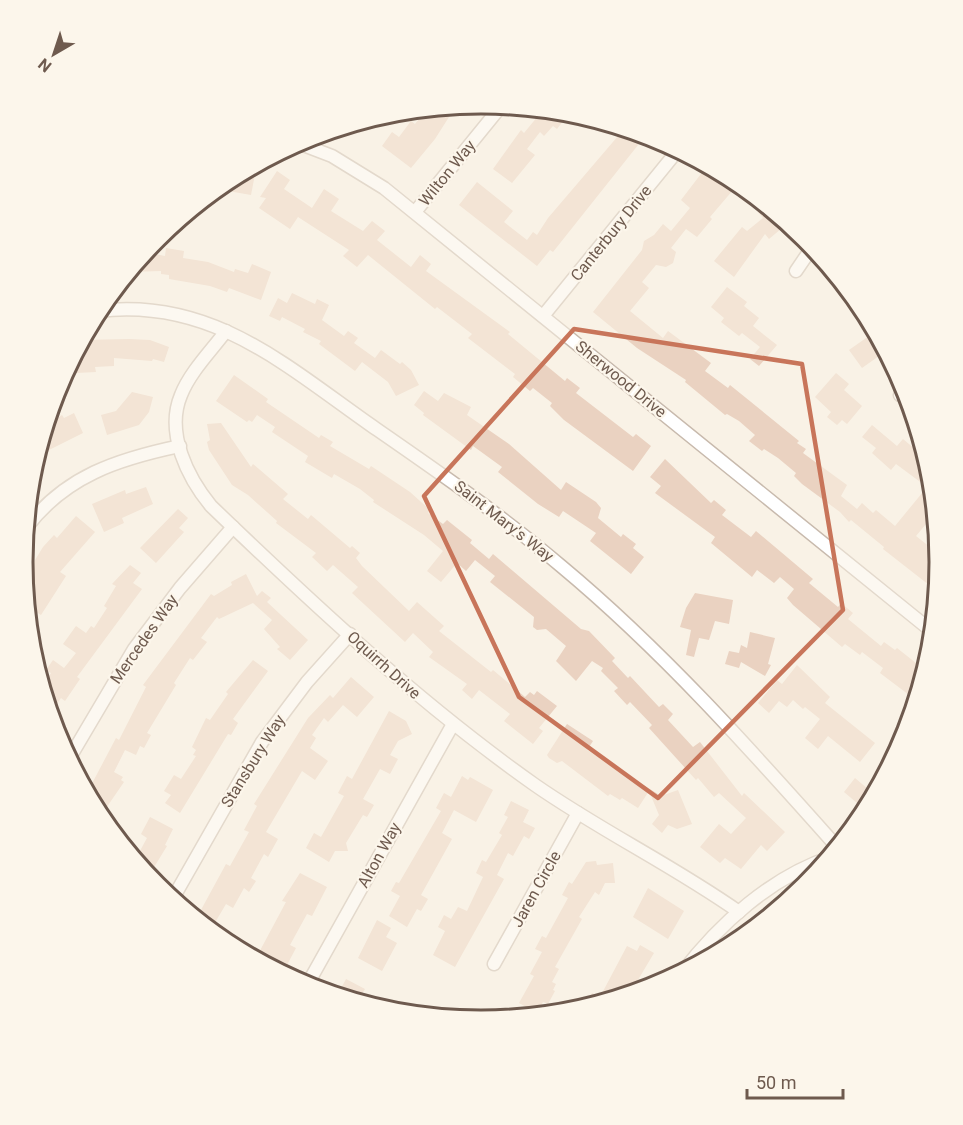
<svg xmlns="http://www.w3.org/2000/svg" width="963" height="1125" font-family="Roboto,sans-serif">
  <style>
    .building { fill: #ead2c1 }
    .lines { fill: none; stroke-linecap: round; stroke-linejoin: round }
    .minor-casing { stroke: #c8baad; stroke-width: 15 }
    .minor { stroke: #fff; stroke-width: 12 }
    .marked { fill: none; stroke: #c8755a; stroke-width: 4.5; stroke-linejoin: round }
    .labels { text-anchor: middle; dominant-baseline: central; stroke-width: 4.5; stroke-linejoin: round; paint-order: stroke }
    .street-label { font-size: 16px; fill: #6e5a4e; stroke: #fcf6eb }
    .rim { fill: none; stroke: #6e5a4e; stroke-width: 3 }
  </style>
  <rect width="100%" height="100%" fill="#f9f2e6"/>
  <!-- building -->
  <g class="building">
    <path d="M456 106 435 139 411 168 382 146 392 132 399 137 411 121 415 124 427 109Z"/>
    <path d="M529 108 570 112 557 129 553 126 544 136 540 132 527 149 535 155 512 183 493 169 521 130 524 133 538 116Z"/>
    <path d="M624 129 646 135 553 252 550 250 537 266 459 205 477 182 513 211 504 222 527 240 533 232 537 235 548 218Z"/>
    <path d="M257 164 251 195 217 189 227 181Z"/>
    <path d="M707 166 717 174 719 172 739 183 710 217 712 219 697 237 686 229 671 248 676 252 673 263 666 267 656 265 642 282 649 288 630 311 663 338 668 331 711 363 705 371 728 388 730 385 799 441 797 443 806 449 803 453 847 485 841 496 857 509 862 503 873 513 876 510 895 526 927 487 896 464 891 470 872 453 876 448 862 437 872 425 897 446 903 439 927 459 932 473 936 512 916 536 940 555 932 567 940 573 938 592 883 549 884 547 851 520 849 522 840 512 802 484 794 476 796 473 778 458 764 449 762 451 749 441 755 435 739 421 727 414 725 415 685 382 686 380 637 348 593 312 642 250 644 241 654 235 663 224 671 231 690 208 681 200Z"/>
    <path d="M277 171 290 180 284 189 312 208 324 189 339 199 331 211 363 231 372 221 385 231 377 240 411 267 420 255 431 264 426 271 510 332 508 334 565 381 567 378 580 388 576 393 633 437 636 434 651 446 633 471 564 420 550 406 552 403 533 388 530 391 513 377 515 374 468 338 472 334 437 307 435 309 368 255 357 267 343 256 349 250 298 217 290 229 259 208 266 198 260 197Z"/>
    <path d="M766 205 788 223 769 239 765 234 734 277 714 261 742 227 747 231 763 218 758 212Z"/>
    <path d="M166 248 184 251 183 258 208 262 234 272 235 269 248 273 252 264 271 272 261 300 229 288 227 292 210 286 169 279V275L161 274V271L129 272 145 252 165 256Z"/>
    <path d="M727 287 747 302 744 306 759 318 753 326 777 345 759 366 750 359 760 347 742 333 739 336 721 322 724 318 711 307Z"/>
    <path d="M292 293 315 304 317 299 329 305 322 320 344 336 348 331 358 338 354 343 375 358 381 350 400 364 402 362 411 370 419 385 396 396 388 382 362 362 355 371 319 344 321 341 303 332 305 329 282 317 280 321 269 316 278 298 287 303Z"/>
    <path d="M876 331 886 351 862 368 849 350Z"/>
    <path d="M129 339 150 340 169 347 164 362 153 359 152 361 114 358V366L95 367 96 372 76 373 75 355 82 340Z"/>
    <path d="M836 373 849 384 844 390 862 406 847 424 842 420 837 425 827 417 831 412 815 397Z"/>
    <path d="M234 375 268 399 266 402 319 438 321 435 333 442 330 446 369 469 371 466 410 492 430 510 428 513 443 524 447 520 472 540 470 543 489 559 493 554 581 629 589 631 615 658 612 661 628 678 630 676 659 707 663 704 673 714 668 720 693 747 700 742 742 796 744 793 785 832 767 851 761 845 741 869 725 858 720 863 700 847 719 824 731 834 746 818 719 793 714 797 698 778 696 780 649 728 652 725 630 702 627 705 614 691 618 688 601 671 603 668 592 661 576 681 556 661 566 646 546 629 537 630 533 627 534 617 490 582 495 576 475 560 466 571 457 563 441 582 427 571 443 551 424 535 373 502 374 500 360 489 334 474 332 478 305 462 308 456 272 432 275 427 257 415 252 422 249 420 247 422 216 401Z"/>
    <path d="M424 391 438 401 444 393 471 407 467 415 509 444 561 490 566 482 596 502 601 508 598 518 621 537 623 534 636 544 633 548 644 557 631 574 590 541 596 533 563 511 559 517 538 504 498 472 502 467 473 446 471 450 423 415 424 413 414 405Z"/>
    <path d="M132 392 153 397 149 412 139 425 107 435 101 415 116 411Z"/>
    <path d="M74 413 83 433 45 452 41 441 45 427 62 415 64 418Z"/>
    <path d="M221 423 251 467 253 464 288 494 283 499 308 519 311 515 350 548 352 546 360 553 356 558 362 566 409 611 417 602 444 626 439 631 491 672 493 670 525 697 530 692 534 695 537 691 557 706 539 728 543 731 533 744 504 721 510 714 479 690 472 699 462 690 467 684 429 657 433 652 413 633 405 642 352 593 358 587 333 565 327 571 312 557 316 553 276 523 277 521 248 495 232 485 209 450 207 442 210 440 207 424Z"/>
    <path d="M665 459 711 503 714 500 726 510 722 515 751 537 756 531 813 579 809 583 838 607 841 603 853 613 848 619 881 646 884 642 895 650 897 648 926 671 917 701 880 673 883 668 862 652 860 655 845 644 842 647 793 605 787 598 794 589 780 577 774 583 757 570 752 577 711 543 715 537 655 493 661 486 650 477Z"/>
    <path d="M146 487 153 504 122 518 124 523 104 532 92 504 125 490 126 494Z"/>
    <path d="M178 509 188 518 179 528 184 532 156 563 140 548Z"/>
    <path d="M76 516 95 532 60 572 66 576 41 615 27 606 24 578 43 547 54 535 57 538Z"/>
    <path d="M130 565 141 573 133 583 142 589 77 677 80 679 65 701 61 698 54 708 47 703 42 688 51 673 46 670 53 660 64 668 76 653 63 644 76 626 86 633 91 626 94 628 107 608 104 606 116 586 112 584Z"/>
    <path d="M246 574 257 596 262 591 271 598 267 602 308 640 290 660 277 649 280 647 264 629 272 620 253 603 219 619 217 617 201 638 207 642 193 660 190 658 174 683 176 685 147 733 151 735 144 748 140 746 136 755 125 750 114 772 123 777 121 780 124 782 100 817 87 793 116 738 119 740 146 687 143 685 211 594 214 596 232 585 231 582Z"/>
    <path d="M695 593 733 600 729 624 715 621 709 640 699 638 694 657 686 655 691 630 680 627 686 608Z"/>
    <path d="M750 632 775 638 768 664 771 665 765 676 741 662 739 668 725 664 729 651 739 653 741 645 747 648Z"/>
    <path d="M253 660 268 671 233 719 238 723 231 735 228 734 180 813 165 803 171 795 164 791 174 775 181 779 196 756 193 755 196 750 192 747 206 718 210 720 228 694 226 692Z"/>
    <path d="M797 665 830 697 825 703 875 743 860 762 828 736 818 749 805 738 820 719 805 707 803 709 793 700 787 707 779 701 769 713 758 703 777 680 782 684Z"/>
    <path d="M351 677 374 697 357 717 343 705 328 722 324 718 312 735 316 738 310 748 328 761 315 780 302 771 266 832 278 839 268 857 264 854 251 878 256 881 249 892 244 888 233 908 226 904 210 931 196 919 226 864 230 866 249 832 244 830 257 806 254 804 308 718 330 695 333 698Z"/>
    <path d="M389 711 406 721 412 734 398 741 390 755 398 759 390 774 380 769 363 799 374 805 367 817 363 815 346 843 348 851H335L329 862 306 848 314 833 321 837 344 796 338 793 347 776 352 779Z"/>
    <path d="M567 724 593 741 587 750 661 796 678 790 692 824 677 829 668 825 662 833 652 824 659 815 649 791 638 808 622 798 620 800 610 794 608 796 562 761 557 763 549 758 547 755Z"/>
    <path d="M462 776 468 780 470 777 493 790 476 822 454 810 442 833 452 839 421 895 428 899 421 911 417 909 407 927 389 916 400 896 391 891 396 882 399 883 441 811 436 808 444 793 451 797Z"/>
    <path d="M855 778 875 795 870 804 862 797 857 803 844 792Z"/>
    <path d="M511 801 529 810 523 822 535 828 529 839 524 836 513 856 508 853 497 875 504 879 455 967 433 955 445 931 438 927 444 915 451 919 458 907 467 911 483 877 476 873 482 860 486 862 502 835 499 833 508 817 504 815Z"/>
    <path d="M150 817 173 829 165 845 167 846 148 877 135 860 147 838 141 834Z"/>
    <path d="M596 861 597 865 613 863 615 883H605L599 895 595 892 579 917 582 919 555 967 559 969 552 982 556 984 553 990 555 991 548 1004 543 1002 537 1013 519 1003 534 976 530 974 542 952 535 949 542 936 546 938 568 898 562 895 569 882 572 884 586 862Z"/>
    <path d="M300 873 327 887 312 916 307 914 290 945 296 948 287 965 282 962 277 970 256 958 286 902 282 901Z"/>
    <path d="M648 888 684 911 668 939 633 917Z"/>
    <path d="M377 920 391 928 386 937 397 943 382 971 358 958Z"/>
    <path d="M640 945 654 953 629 995 584 1009 592 993 600 997 627 946 637 951Z"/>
    <path d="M346 979 365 989 357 1002 337 996Z"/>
  </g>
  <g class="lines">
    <defs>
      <g id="minor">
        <path d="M298 143 332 156 384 188 934 633"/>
        <path d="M415 212 502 105"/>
        <path d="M796 271 813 246"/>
        <path d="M98 311C211 297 285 365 372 426 437 471 501 515 561 566 662 650 751 750 838 848"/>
        <path d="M543 316 678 150"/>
        <path d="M226 331C211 351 190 372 181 395 165 433 188 478 211 506 314 605 419 703 535 785 601 831 674 866 739 912"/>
        <path d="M900 395 910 400"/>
        <path d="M26 528C65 476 118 459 180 446"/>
        <path d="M69 759 134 649 180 588 233 527"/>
        <path d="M172 900 262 742 307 682 350 634"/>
        <path d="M494 964 578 813"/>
        <path d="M681 974C719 924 771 877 831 857"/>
        <path d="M306 987 453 724"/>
      </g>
    </defs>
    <!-- minor casing -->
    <use href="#minor" class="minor-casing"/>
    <!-- minor -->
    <use href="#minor" class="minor"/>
  </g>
  <!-- marked area -->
  <path d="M0 0H963V1125H0ZM574 329 802 364 843 610 658 798 519 697 424 496Z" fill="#f9f2e6" fill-opacity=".55" fill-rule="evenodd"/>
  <path class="marked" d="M574 329 802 364 843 610 658 798 519 697 424 496Z"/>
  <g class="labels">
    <!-- street labels -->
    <g class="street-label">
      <text transform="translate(447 173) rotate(-51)">Wilton Way</text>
      <text transform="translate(611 233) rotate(-51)">Canterbury Drive</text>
      <text transform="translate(621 379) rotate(39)">Sherwood Drive</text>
      <text transform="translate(504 521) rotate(38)">Saint Mary's Way</text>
      <text transform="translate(144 639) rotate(-55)">Mercedes Way</text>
      <text transform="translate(384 665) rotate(42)">Oquirrh Drive</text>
      <text transform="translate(253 761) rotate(-58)">Stansbury Way</text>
      <text transform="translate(379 855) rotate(-61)">Alton Way</text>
      <text transform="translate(536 889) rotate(-61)">Jaren Circle</text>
    </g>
  </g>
  <!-- crop -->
  <path d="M0 0H963V1125H0ZM33 562a448 448 0 1 1 896 0a448 448 0 1 1-896 0Z" fill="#fcf6eb" fill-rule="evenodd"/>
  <path class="rim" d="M33 562a448 448 0 1 1 896 0a448 448 0 1 1-896 0Z"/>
  <!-- north arrow -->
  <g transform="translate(54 54) rotate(219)" stroke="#fcf6eb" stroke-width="4.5" paint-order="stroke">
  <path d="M0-4.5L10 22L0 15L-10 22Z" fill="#6e5a4e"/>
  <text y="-9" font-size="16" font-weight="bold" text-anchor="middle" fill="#6e5a4e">N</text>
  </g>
  <!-- scale -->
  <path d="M747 1089v9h96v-9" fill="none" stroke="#6e5a4e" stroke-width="3"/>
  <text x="756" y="1089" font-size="18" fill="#6e5a4e" stroke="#fcf6eb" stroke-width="4.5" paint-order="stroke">50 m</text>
</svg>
